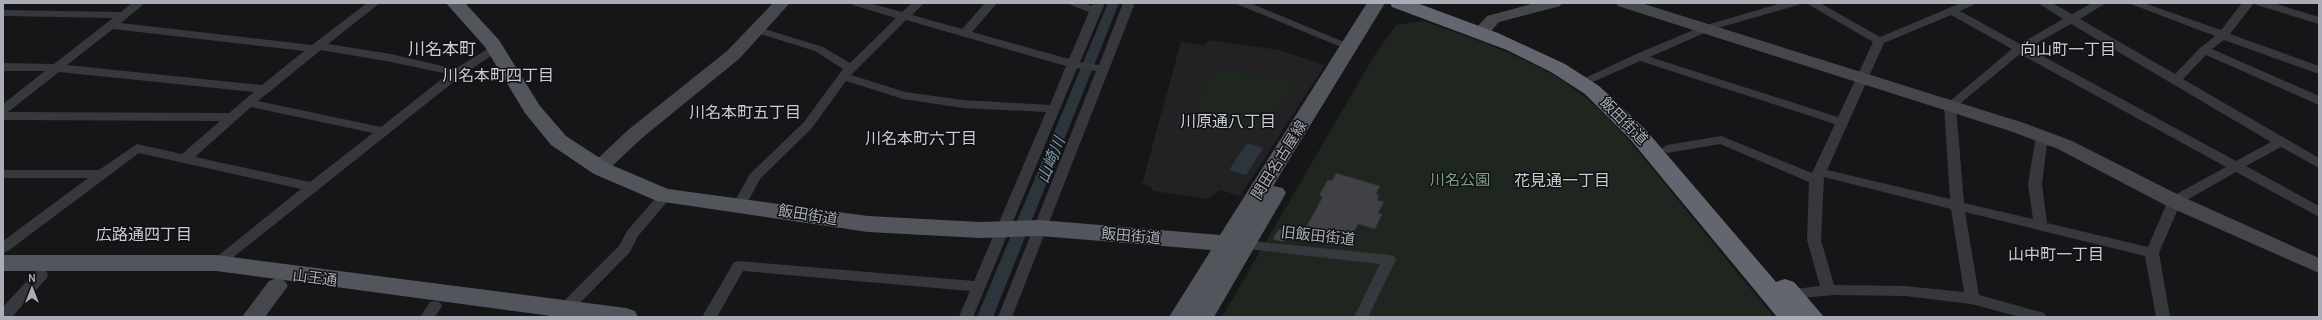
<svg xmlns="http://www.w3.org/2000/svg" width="2322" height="320" font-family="Karla,'Noto Sans JP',sans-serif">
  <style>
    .built { fill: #222225 }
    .green { fill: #1e261f }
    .water { fill: #2c353c }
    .building { fill: #404145; stroke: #303034 }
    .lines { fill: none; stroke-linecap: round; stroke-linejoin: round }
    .street { fill: #37383d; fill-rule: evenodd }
    .secondary { fill: #45474d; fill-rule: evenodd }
    .primary { fill: #53555c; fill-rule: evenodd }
    .highway { fill: #63666e; fill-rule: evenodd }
    .labels { text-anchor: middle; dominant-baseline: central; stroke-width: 3; stroke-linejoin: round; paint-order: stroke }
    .street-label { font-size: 15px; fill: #a8adb8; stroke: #111113 }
    .park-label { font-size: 15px; fill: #7fa381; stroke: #111113 }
    .neighbourhood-label { font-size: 16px; fill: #c9ccd4; stroke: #111113 }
    .water-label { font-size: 16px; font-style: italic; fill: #7f9bb3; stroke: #111113 }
    .quarter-label { font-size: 17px; fill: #c9ccd4; stroke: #111113 }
  </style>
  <rect width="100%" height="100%" fill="#161618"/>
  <!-- built -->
  <path class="built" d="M1208 40 1279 50 1325 65 1240 196 1220 190 1208 199 1153 191 1149 186 1142 184 1181 42 1205 45Z"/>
  <!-- green -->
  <g class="green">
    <path d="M1424 21C1470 38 1518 53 1560 79 1605 108 1637 150 1670 190 1705 233 1739 275 1774 317H1222L1374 56 1396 25Z"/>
    <path d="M1217 71 1285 76 1296 83 1259 133 1195 118 1206 75Z"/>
  </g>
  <!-- water -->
  <g class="water">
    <path d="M1108 3H1119L993 317H977Z"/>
    <path d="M1247 143 1263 148 1246 175 1229 170Z"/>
  </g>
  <!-- building -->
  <g class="building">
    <path d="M1336 173 1380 186 1376 194 1379 195 1377 200 1384 202 1378 213 1382 214 1375 229 1358 224 1348 244 1321 238 1319 240 1302 235 1321 200 1322 196 1319 195 1328 180 1332 181Z"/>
    <path d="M1279 229 1290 232 1283 242 1273 239Z"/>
  </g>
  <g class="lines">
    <!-- street -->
    <g class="street">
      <path d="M132 3H145L121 23 312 45 367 3H380L328 44 391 54 455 69 491 47H499L501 49 461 76 221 267H211L209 263 301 189 139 153 8 251 3 253V241L88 178H3V170H99L137 144 182 154 220 121 3 120V104L45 71H3V63L54 64 113 18 3 16V10L121 12ZM113 29 304 51 262 85 67 65ZM321 50 391 62 448 74 381 127 258 101ZM59 72 254 92 229 113 8 112ZM251 107 373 133 310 182 195 157Z"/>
      <path d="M851 3H869L902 12 912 3H924L912 15 962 29 985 3H997L972 32 1069 59 1089 12 1066 3H1083L1092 6 1093 3H1105L1080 62 1099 65 1123 3H1135L1012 317H998L1096 71 1077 68 973 317H959L970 291 743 271 717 317H702L734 262 739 261 974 281 1046 112 963 108 903 99 846 81 812 128 760 179 744 209 739 211 732 206 750 174 804 122 843 69 815 51 754 32 752 30 758 27 823 47 850 63 896 18 853 5ZM906 20 1066 66 1050 105 963 100 905 92 851 75Z"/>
      <path d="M1234 3H1250L1356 47 1350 50 1346 49Z"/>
      <path d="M1782 3H1800L1798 5 1711 30 1650 57 1838 117 1873 42 1806 3H1820L1880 37 1961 3H1977L1960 11 2020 44 2063 19 2038 3H2052L2072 14 2092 3H2106L2080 19 2175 74 2200 48 2215 36 2128 3H2144L2221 30 2242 3H2254L2230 34 2319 66V74L2224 40 2212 49 2319 96V105L2206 55 2183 79 2319 158V168L2281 147 2246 166 2319 206V217L2236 172 2180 204 2159 253 2170 317H2156L2145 256 1965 212 1979 295 2044 313 2046 317H2020L1971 304 1905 296 1834 295 1791 299 1786 298 1784 294 1786 290 1820 286 1807 240 1809 182 1720 144 1667 153 1661 149 1667 145 1721 136 1812 173 1835 124 1640 61 1595 81 1591 82 1585 78 1634 55 1703 26ZM1951 15 2012 49 1944 106 1950 199 1827 170 1884 43ZM2071 24 2271 142 2236 161 2028 48ZM2020 54 2226 167 2169 198 2148 247 2047 223 2042 184 2048 136 2042 132 2036 136 2028 184 2033 219 1964 203 1956 107ZM1824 177 1951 209 1964 292 1905 286 1834 285 1821 240Z"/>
      <path d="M2255 3H2273L2319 17V24L2257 5Z"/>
      <path d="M665 192 672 196 638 236 630 252 569 314H559L557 310 559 306 619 246 627 231 660 193Z"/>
      <path d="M1244 240 1389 255 1394 256 1396 260 1368 317H1354L1380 264 1239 248 1237 245 1239 242Z"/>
      <path d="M41 270 46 271 48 275 46 279 12 317H3V307L36 271Z"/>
      <path d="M435 301 440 302 442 306 435 317H420L430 302Z"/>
    </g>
    <!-- secondary -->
    <g class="secondary">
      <path d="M773 3H790L739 59 642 138 607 171 600 173 593 171 590 167 593 163 628 130 727 51Z"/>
      <path d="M1535 3H1562L1560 6 1499 22 1486 37H1474L1472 33 1487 16Z"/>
      <path d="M1616 3H1641L2024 123 2072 141 2181 196 2319 258V273L2167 206 2058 149 2010 131 1618 6Z"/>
      <path d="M277 278 285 281 288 286 265 317H242L269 281Z"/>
    </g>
    <!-- primary -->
    <g class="primary">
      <path d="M446 3H465L499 40 540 106 566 136 609 164 668 189 868 216 980 222 1040 220 1220 235 1367 3H1385L1273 186 1283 188 1286 193 1214 317H1169L1211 250 1040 236 980 238 868 232 657 201 594 174 551 145 525 113 485 47Z"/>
      <path d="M3 255H216L626 308 635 311 638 317H559L216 271H3Z"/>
    </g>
    <!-- highway -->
    <path class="highway" d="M1390 3H1417L1498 33 1565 64 1599 86 1645 129 1776 282 1785 279 1794 282 1824 317H1777L1630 139 1585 94 1551 72 1507 50 1392 7Z"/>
  </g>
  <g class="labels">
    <!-- street labels -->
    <g class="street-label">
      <text transform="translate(1624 121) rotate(45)">飯田街道</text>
      <text transform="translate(1279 160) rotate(-58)">関田名古屋線</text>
      <text transform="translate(808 215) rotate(9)">飯田街道</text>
      <text transform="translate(1131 236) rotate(5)">飯田街道</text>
      <text transform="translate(1318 236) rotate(6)">旧飯田街道</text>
      <text transform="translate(315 278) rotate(7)">山王通</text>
    </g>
    <!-- park labels -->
    <g class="park-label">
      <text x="1460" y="180">川名公園</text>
    </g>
    <!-- neighbourhood labels -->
    <g class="neighbourhood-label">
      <text x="2068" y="49">向山町一丁目</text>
      <text x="498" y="75">川名本町四丁目</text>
      <text x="745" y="112">川名本町五丁目</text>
      <text x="1228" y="121">川原通八丁目</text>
      <text x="921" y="138">川名本町六丁目</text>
      <text x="1562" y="180">花見通一丁目</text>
      <text x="144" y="234">広路通四丁目</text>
      <text x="2056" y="254">山中町一丁目</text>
    </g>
    <!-- water labels -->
    <g class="water-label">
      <text transform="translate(1051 160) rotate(-68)">山崎川</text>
    </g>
    <!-- quarter labels -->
    <g class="quarter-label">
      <text x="442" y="49">川名本町</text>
    </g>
  </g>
  <!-- border -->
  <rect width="2322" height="320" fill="none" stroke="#a8adb8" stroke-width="8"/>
  <!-- north arrow -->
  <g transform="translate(32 288)" stroke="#111113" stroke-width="3" paint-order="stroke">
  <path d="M0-3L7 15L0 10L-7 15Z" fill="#a8adb8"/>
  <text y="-6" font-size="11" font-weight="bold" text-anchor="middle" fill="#a8adb8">N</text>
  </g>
</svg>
